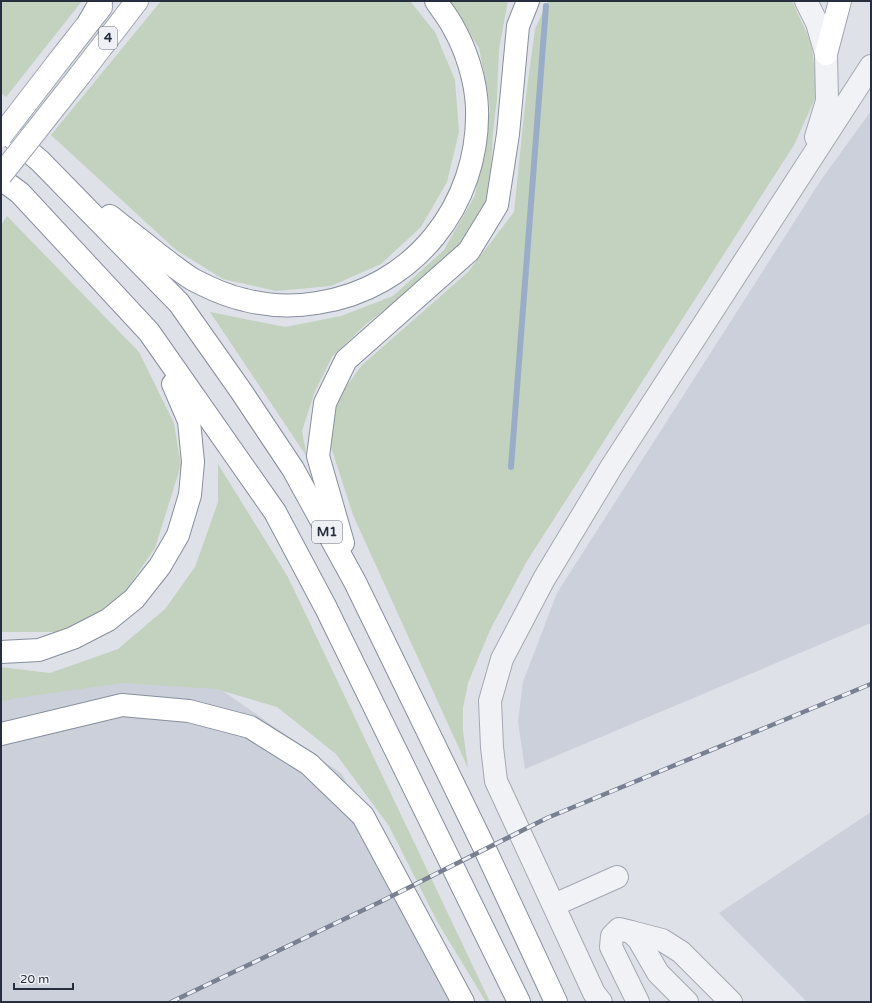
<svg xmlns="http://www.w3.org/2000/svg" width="872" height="1003" font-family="'Varela Round',sans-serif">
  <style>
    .built { fill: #ccd0da }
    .green { fill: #c3d2bf }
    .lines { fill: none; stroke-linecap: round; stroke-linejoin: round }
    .stream { stroke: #99adc8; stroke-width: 6 }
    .minor-casing { stroke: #a3a8b2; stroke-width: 24 }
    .major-casing { stroke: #9ea5b3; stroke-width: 24 }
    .highway-casing { stroke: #868e9e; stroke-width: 24 }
    .minor { stroke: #f1f2f6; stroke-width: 22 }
    .major { stroke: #fff; stroke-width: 22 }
    .highway { stroke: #fff; stroke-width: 22 }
    .rail-casing { stroke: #788091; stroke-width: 4.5 }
    .rail { stroke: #eef0f5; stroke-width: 3; stroke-dasharray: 9; stroke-linecap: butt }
    .major-bridge-casing { stroke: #9ea5b3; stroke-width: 24; stroke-linecap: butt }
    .major-bridge { stroke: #fff; stroke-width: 22 }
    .labels { text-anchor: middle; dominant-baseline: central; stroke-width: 4; stroke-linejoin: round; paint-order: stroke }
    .shield { fill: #eef0f5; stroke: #636976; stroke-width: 1 }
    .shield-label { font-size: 13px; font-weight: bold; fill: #272f3f }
  </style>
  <rect width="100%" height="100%" fill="#dee1e8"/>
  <!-- built -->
  <g class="built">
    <path d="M871 111V623L525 769 518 722 523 682 557 593 821 180Z"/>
    <path d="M193 670 342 774 423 940 453 1002H1V702L49 685Z"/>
    <path d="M871 812V1002H807L719 913Z"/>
  </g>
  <!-- green -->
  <g class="green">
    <path d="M1 1H82L6 97 1 93Z"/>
    <path d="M161 1H410L435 32 455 80 459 132 447 182 421 227 381 264 331 286 276 291 223 279 176 250 51 135Z"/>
    <path d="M449 1H508L499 49 497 99 493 132 491 169 487 206 458 246 418 284 366 324 332 357 315 391 302 431 307 457 210 312 285 327 341 316 393 296 444 250 475 195 490 111 488 93 479 48Z"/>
    <path d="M548 1H792L811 42 818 92 794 145 527 561 490 630 468 683 463 708V731L468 768 353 515 331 447 335 402 362 365 468 272 514 212 526 96 535 29Z"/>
    <path d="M7 216 139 352 174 423 181 465 155 548 117 603 69 632H1V225Z"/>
    <path d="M218 464 288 577 490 1002H486L438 923 389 826 336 754 277 707 216 689 123 683 17 698 1 702V667L50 673 118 649 165 609 195 567 218 502Z"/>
  </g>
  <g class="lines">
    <!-- stream -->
    <path class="stream" d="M511 467 546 6"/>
    <defs>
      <g id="minor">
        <path d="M806 1 817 23 826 54 827 101 816 137"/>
        <path d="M554 905 617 877"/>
        <path d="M631 932 662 940 681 952 731 1002"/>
        <path d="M601 1002 594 993 496 781 492 747 490 701 502 659 544 579 612 466 871 66"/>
        <path d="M638 1002 611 947 612 936 619 929 631 932 639 940 658 973 687 1002"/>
      </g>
      <g id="major">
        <path d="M826 54 840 1"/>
        <path d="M58 62 101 7"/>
        <path d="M80 75 137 1"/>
      </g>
      <g id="highway">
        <path d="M89 22 101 1"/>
        <path d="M1 128 40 161 179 303 241 391 293 469 355 582 484 847 556 1002"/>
        <path d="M1 179 20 193 149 332 275 512 326 608 519 1002"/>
        <path d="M110 216C126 229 143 242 159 255 170 263 181 272 192 279 209 288 226 296 245 300 268 306 293 307 317 303 413 289 480 205 477 108 476 80 466 49 452 25 447 16 441 9 436 1"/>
        <path d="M343 543 318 456 325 403 346 360 469 251 497 205 508 134 518 26 528 1"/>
        <path d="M1 652 39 650 73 638 108 620 134 599 160 566 178 535 190 495 193 462 189 421 173 384"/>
        <path d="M1 734 122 705 189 711 250 727 309 764 363 816 463 1002"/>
      </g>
    </defs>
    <!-- minor casing -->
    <use href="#minor" class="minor-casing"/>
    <!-- major casing -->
    <use href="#major" class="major-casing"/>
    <!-- highway casing -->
    <use href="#highway" class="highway-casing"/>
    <!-- minor -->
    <use href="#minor" class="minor"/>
    <!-- major -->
    <use href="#major" class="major"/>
    <!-- highway -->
    <use href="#highway" class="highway"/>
    <defs>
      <path id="rail" d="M171 1002 380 902 547 818 871 684"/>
    </defs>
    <!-- rail casing -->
    <use href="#rail" class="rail-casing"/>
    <!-- rail -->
    <use href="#rail" class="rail"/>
    <defs>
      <g id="major-bridge">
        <path d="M1 136 58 62"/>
        <path d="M1 175 80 75"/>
      </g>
    </defs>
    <!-- major-bridge casing -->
    <use href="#major-bridge" class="major-bridge-casing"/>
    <!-- major-bridge -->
    <use href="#major-bridge" class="major-bridge"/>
  </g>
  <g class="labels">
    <!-- shield labels -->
    <g class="shield">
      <rect x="99" y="27" width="18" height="22" rx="3"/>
      <rect x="312" y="521" width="30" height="22" rx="3"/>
    </g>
    <g class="shield-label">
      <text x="108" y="38">4</text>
      <text x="327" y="532">M1</text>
    </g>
  </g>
  <!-- border -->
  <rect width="872" height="1003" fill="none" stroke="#272f3f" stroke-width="4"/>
  <!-- scale -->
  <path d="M14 983v6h59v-6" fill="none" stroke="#272f3f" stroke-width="2"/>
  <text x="20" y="983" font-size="12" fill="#272f3f" stroke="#eef0f5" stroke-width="3" paint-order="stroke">20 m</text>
</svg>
